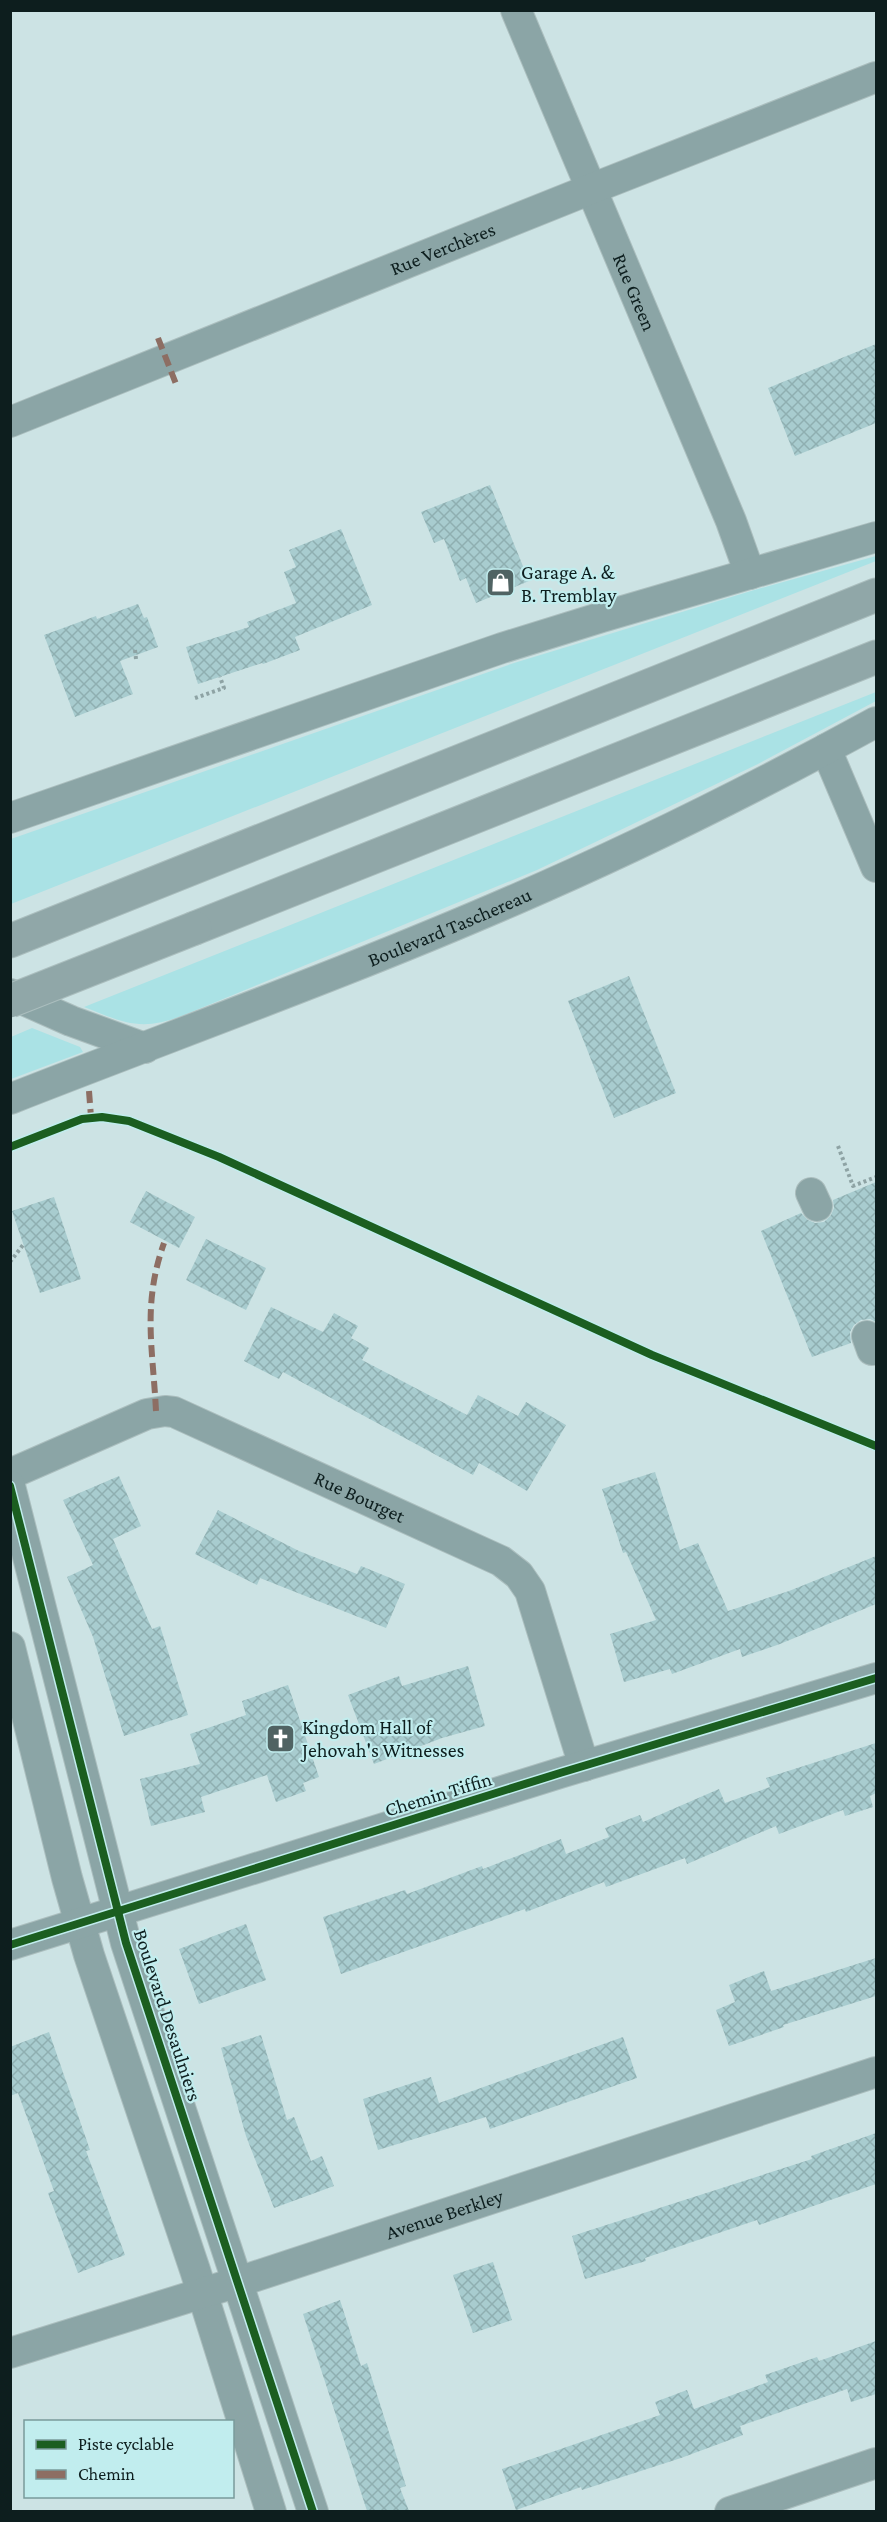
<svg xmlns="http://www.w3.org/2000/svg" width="887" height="2522" font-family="'Crimson Pro',serif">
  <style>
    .grass { fill: #aae2e5 }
    .building { fill: url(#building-cross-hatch) }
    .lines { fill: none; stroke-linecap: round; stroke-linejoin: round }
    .minor-casing { stroke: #abbebe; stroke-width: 32 }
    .highway-casing { stroke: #abbebe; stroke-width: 35 }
    .path { stroke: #8ea3a4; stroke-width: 4; stroke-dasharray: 3 3; stroke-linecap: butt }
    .minor { stroke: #8ba5a6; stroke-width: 30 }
    .highway { stroke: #90a7a8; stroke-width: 33 }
    .highway-bridge-casing { stroke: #abbebe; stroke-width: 35; stroke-linecap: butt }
    .highway-bridge { stroke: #90a7a8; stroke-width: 33 }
    .quiet { stroke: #8d6e63; stroke-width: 6; stroke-dasharray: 12 6; stroke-linecap: butt }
    .cycleway-casing { stroke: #c1edee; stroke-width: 11 }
    .cycleway { stroke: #1b5e20; stroke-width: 8 }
    .labels { text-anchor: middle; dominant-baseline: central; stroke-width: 4.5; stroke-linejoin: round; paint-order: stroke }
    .street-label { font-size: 20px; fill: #0d1e1e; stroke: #c1edee }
    .poi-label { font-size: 20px; fill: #0d1e1e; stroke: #c1edee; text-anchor: start }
  </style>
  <defs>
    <pattern id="building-cross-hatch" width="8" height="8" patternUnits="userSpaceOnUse" patternTransform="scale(1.5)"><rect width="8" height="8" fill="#a8cccf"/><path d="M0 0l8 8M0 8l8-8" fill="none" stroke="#8fafb1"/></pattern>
  </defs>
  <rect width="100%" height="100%" fill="#cce3e4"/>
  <!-- grass -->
  <g class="grass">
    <path d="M876 556V561L11 904V839L514 663 751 591Z"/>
    <path d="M876 692V701L758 764 537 870 184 1015C141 1032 125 1023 84 1007Z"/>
    <path d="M32 1028 80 1047 83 1052 11 1079V1037Z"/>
  </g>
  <!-- building -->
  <g class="building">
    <path d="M876 344V423L795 456 768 388Z"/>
    <path d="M490 485 529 581 476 603 466 578 460 581 444 539 434 543 421 512Z"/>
    <path d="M341 529 372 605 295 637 300 650 263 664 262 663 198 684 186 647 249 627 247 622 296 603 284 572 296 567 289 550Z"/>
    <path d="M138 604 144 618 147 617 158 647 120 661 133 694 75 717 44 635 96 616 97 619Z"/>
    <path d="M629 976 676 1093 614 1118 568 1001Z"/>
    <path d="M876 1182V1322L870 1319 861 1320 854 1325 850 1332 851 1343 812 1357 761 1231 801 1213 808 1220 815 1223 824 1222 831 1215 834 1208 833 1200Z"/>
    <path d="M146 1191 195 1217 179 1248 130 1222Z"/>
    <path d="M54 1197 81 1279 40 1293 12 1211Z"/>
    <path d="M206 1239 266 1268 246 1310 186 1280Z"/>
    <path d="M271 1307 323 1332 334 1313 358 1326 351 1338 369 1348 362 1360 467 1415 478 1395 518 1416 526 1402 566 1425 527 1491 479 1463 473 1475 283 1372 279 1379 244 1361Z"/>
    <path d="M655 1472 680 1550 698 1543 728 1611 789 1591 876 1556V1604L780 1644 742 1657 740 1649 672 1674 670 1669 624 1682 610 1634 656 1620 626 1552 623 1553 602 1489Z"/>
    <path d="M119 1476 141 1526 113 1539 152 1629 160 1626 188 1715 124 1736 93 1637 67 1577 93 1565 63 1500Z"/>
    <path d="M218 1510 299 1551 357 1574 361 1566 405 1584 386 1628 260 1578 257 1585 195 1554Z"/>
    <path d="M468 1666 485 1726 442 1738 374 1764 348 1695 399 1676 402 1686Z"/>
    <path d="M288 1685 319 1777 303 1783 306 1791 276 1802 267 1775 201 1797 205 1812 151 1826 140 1779 200 1764 190 1734 246 1715 242 1701Z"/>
    <path d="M876 1743V1793L870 1796 873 1807 845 1816 843 1810 779 1834 776 1826 687 1864 685 1858 606 1887 604 1882 526 1912 525 1909 341 1974 323 1917 405 1890 407 1894 482 1866 483 1869 561 1839 566 1854 609 1837 605 1828 640 1815 643 1822 719 1789 725 1803 770 1787 766 1778Z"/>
    <path d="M246 1924 266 1980 199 2004 179 1949Z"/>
    <path d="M876 1958V1996L783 2025 784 2027 729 2046 716 2010 735 2002 729 1985 764 1971 771 1991Z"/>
    <path d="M49 2032 90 2150 86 2151 125 2255 78 2273 48 2193 54 2191 18 2093 10 2096V2047Z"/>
    <path d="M261 2035 287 2120 294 2117 311 2161 322 2156 334 2186 274 2208 246 2136 221 2048Z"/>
    <path d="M623 2037 637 2078 490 2129 486 2117 378 2150 363 2099 431 2077 439 2103Z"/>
    <path d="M876 2133V2184L759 2225 757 2220 645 2258 646 2261 585 2279 572 2236 812 2159 811 2156Z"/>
    <path d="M493 2262 512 2320 473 2333 453 2275Z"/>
    <path d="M340 2300 361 2366 367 2363 406 2486 400 2488 409 2511H367L303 2314Z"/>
    <path d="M876 2341V2394L851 2402 847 2389 740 2426 743 2435 681 2458 582 2490 581 2487 516 2510 502 2469 660 2415 655 2402 687 2390 694 2409 768 2382 765 2375 817 2357 819 2361Z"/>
  </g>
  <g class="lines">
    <defs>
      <g id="minor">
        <path id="s1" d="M516 10 731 521 750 574"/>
        <path id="s2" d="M10 422 591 189 876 77"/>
        <path d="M826 749 876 867"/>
        <path d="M10 818 502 648 602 617 876 537"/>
        <path d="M10 994 71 1021 145 1048"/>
        <path id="s3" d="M10 1099C178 1033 349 972 514 900 637 847 759 786 876 722"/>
        <path d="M811 1193 817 1206"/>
        <path d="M867 1336 872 1350"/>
        <path id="s4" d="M10 1474 147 1414 165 1411 174 1412 501 1561 519 1575 530 1591 584 1766"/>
        <path d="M10 1486 126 1943 313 2512"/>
        <path d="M10 1647 67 1878 89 1955 195 2270 271 2512"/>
        <path d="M10 1945 560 1773 876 1678"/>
        <path id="s5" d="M10 2353 238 2282 876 2072"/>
        <path d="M730 2512 876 2463"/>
      </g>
      <g id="highway">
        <path d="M195 928 876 657"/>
        <path d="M10 941 876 595"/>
      </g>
    </defs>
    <!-- minor casing -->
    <use href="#minor" class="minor-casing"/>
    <!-- highway casing -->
    <use href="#highway" class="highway-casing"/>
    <!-- path -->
    <g class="path">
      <path d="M135 650 136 659"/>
      <path d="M195 698 224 688 220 677"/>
      <path d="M838 1146 853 1186 876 1177"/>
      <path d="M10 1262 23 1245"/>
    </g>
    <!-- minor -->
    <use href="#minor" class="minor"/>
    <!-- highway -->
    <use href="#highway" class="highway"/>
    <defs>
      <path id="highway-bridge" d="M10 1001 195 928"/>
    </defs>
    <!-- highway-bridge casing -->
    <use href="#highway-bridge" class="highway-bridge-casing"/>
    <!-- highway-bridge -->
    <use href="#highway-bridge" class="highway-bridge"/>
    <!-- quiet -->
    <g class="quiet">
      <path d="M158 338 176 384"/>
      <path d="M89 1091 91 1117"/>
      <path d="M156 1411C153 1349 142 1305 164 1243"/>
    </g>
    <defs>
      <g id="cycleway">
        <path d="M10 1147 82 1119 102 1117 129 1121 219 1157 652 1355 876 1446"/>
        <path d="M10 1486 126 1943 313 2512"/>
        <path d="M10 1945 560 1773 876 1678"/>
      </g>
    </defs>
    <!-- cycleway casing -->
    <use href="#cycleway" class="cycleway-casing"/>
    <!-- cycleway -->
    <use href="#cycleway" class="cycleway"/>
  </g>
  <!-- icons -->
  <defs>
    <symbol id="shop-square" viewBox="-11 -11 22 22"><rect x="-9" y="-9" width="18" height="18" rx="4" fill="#506363" stroke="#c1edee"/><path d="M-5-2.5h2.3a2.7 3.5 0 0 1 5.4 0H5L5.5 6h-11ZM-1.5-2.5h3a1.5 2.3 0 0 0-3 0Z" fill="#fff"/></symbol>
    <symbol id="church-square" viewBox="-11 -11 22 22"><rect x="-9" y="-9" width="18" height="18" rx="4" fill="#506363" stroke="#c1edee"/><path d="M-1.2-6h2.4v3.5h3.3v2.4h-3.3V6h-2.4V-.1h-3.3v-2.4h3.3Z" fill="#fff"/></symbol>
  </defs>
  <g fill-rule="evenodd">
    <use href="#shop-square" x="484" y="566" width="33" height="33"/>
    <use href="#church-square" x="264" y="1722" width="33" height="33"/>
  </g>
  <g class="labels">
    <!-- street labels -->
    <g class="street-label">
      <text stroke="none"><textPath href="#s2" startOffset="466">Rue Verchères</textPath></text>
      <text stroke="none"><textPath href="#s1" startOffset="306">Rue Green</textPath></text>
      <text stroke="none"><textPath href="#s3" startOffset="472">Boulevard Taschereau</textPath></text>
      <text stroke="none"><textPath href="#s4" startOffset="381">Rue Bourget</textPath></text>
      <text transform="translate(438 1794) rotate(-17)">Chemin Tiffin</text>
      <text transform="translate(168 2015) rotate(72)">Boulevard Desaulniers</text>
      <text stroke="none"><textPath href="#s5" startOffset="456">Avenue Berkley</textPath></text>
    </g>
    <!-- poi labels -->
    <g class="poi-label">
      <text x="521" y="572">Garage A. &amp;<tspan x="521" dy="23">B. Tremblay</tspan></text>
      <text x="302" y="1727">Kingdom Hall of<tspan x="302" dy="23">Jehovah's Witnesses</tspan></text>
    </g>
  </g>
  <!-- border -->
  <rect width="887" height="2522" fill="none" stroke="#0d1e1e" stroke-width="24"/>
  <!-- legend -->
  <rect x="24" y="2420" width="210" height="78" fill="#c1edee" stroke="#799a9b" stroke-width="1.5"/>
  <rect x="36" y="2440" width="30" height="9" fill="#1b5e20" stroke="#799a9b" stroke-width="1.5"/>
  <text x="78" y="2450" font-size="18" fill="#0d1e1e">Piste cyclable</text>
  <rect x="36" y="2470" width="30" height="9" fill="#8d6e63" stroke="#799a9b" stroke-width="1.5"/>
  <text x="78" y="2480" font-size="18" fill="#0d1e1e">Chemin</text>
</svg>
